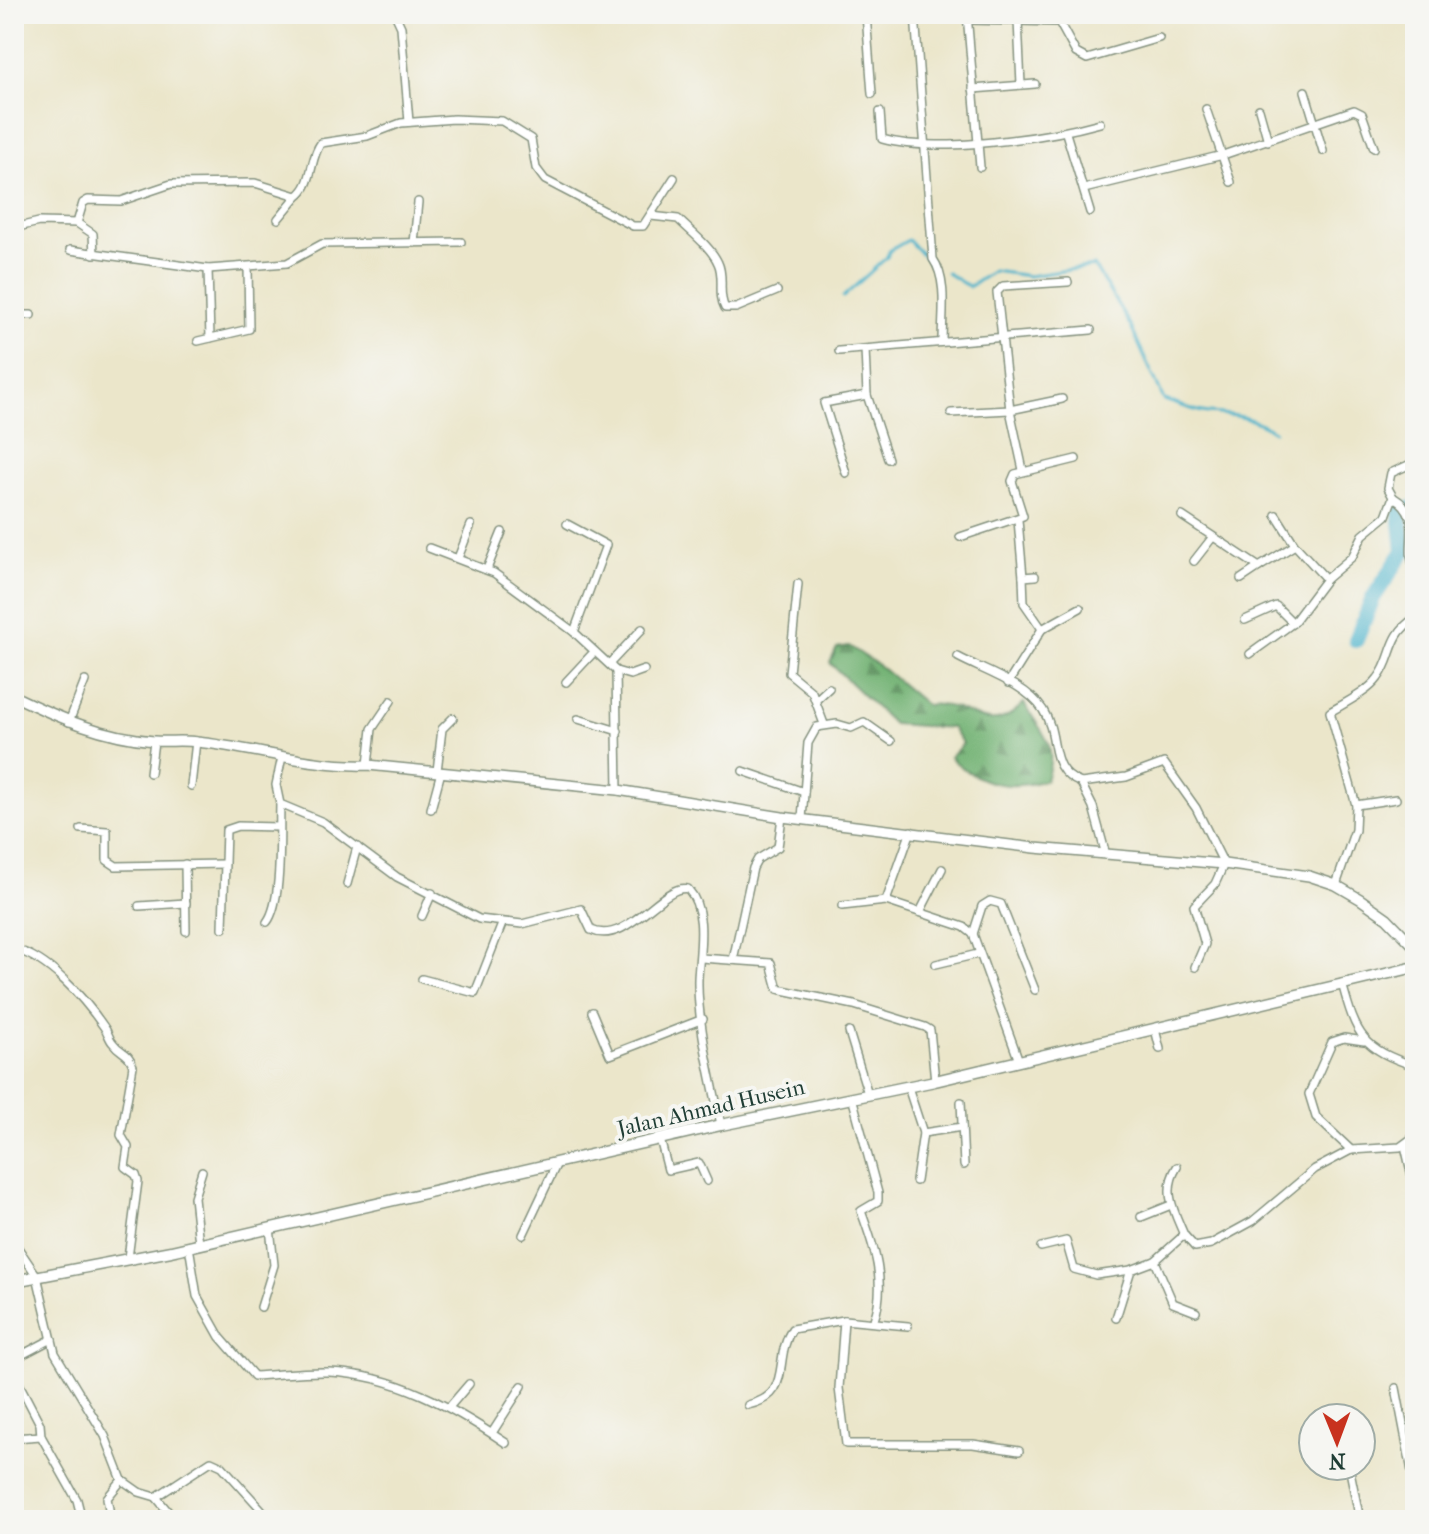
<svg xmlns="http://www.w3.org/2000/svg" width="1429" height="1534" font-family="'IM FELL French Canon',serif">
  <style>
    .forest { fill: url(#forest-firs); stroke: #487854; stroke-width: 2 }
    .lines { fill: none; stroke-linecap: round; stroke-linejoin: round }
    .stream { stroke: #4db4cc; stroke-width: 3 }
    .river { stroke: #4db4cc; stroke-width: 16 }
    .minor-casing { stroke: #85927f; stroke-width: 10 }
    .tertiary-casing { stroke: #85927f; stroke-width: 12 }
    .secondary-casing { stroke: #85927f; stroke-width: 13 }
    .minor { stroke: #fff; stroke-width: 7 }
    .tertiary { stroke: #fff; stroke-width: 9 }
    .secondary { stroke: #fff; stroke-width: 10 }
    .labels { text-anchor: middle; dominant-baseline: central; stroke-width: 8; stroke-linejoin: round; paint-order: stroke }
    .street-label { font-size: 22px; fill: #1f3d34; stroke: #f6f6f2 }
  </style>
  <defs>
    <pattern id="forest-firs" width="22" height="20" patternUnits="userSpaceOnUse" patternTransform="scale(2)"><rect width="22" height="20" fill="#72b273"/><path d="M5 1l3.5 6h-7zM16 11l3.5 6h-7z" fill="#5d925f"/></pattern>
  </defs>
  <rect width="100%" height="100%" fill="#f6f6f2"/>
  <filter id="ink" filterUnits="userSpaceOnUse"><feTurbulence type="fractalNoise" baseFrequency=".0125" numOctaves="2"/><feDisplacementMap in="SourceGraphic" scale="16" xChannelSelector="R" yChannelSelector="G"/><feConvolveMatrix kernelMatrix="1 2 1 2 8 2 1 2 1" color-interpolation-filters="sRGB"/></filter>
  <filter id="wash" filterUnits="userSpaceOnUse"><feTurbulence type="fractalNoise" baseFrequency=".006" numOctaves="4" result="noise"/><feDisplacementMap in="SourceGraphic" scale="32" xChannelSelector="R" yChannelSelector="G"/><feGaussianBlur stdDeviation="1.8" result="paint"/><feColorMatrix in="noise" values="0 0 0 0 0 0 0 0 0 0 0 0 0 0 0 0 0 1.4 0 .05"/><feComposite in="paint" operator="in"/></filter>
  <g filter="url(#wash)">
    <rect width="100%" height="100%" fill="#ebe6ca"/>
    <!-- forest -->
    <path class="forest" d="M849 646 881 667 926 705C971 700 986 743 1024 703 1041 734 1059 741 1046 780 1008 791 979 785 950 757L963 744 952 728 893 724 830 663 837 648Z"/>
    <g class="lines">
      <!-- stream -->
      <g class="stream">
        <path d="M947 273 969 287 993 271 1029 276 1094 266 1130 325 1164 400C1178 404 1193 411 1208 413 1235 415 1250 416 1274 431"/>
        <path d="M843 297 887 257 889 251 908 240 932 265"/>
      </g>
      <!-- river -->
      <path class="river" d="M1356 640 1373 598 1404 551 1400 512 1415 507"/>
    </g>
  </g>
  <g filter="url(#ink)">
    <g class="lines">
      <defs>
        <g id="minor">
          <path d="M395 14 401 27 409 122"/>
          <path d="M866 14 872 94"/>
          <path d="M915 14 933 259C948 280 942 316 942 342"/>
          <path d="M967 14 980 167"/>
          <path d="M968 20 1059 22 1076 53 1087 59 1159 38"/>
          <path d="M1018 20 1021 85"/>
          <path d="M973 89 1035 84"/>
          <path d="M1305 91 1323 151"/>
          <path d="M1206 109 1231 182"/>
          <path d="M1259 109 1268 141"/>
          <path d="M880 112 882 139C935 154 1046 138 1100 123"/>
          <path d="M1066 133 1090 212"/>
          <path d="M1084 189 1223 155 1354 110 1362 114 1374 148"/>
          <path d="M651 216 678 219C690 231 711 247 718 263 725 277 717 294 725 308H736L777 291"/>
          <path d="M278 219 297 196"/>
          <path d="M77 223 93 234 94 254"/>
          <path d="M14 228 39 222 77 223 83 203 88 200 121 201 171 184 255 183 297 196C314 184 309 159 321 143L367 136 401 123 454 119 502 121 531 139 536 168 545 180 633 226H643L674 178"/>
          <path d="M414 243 418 202"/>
          <path d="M70 250 208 269 287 263 322 244 461 242"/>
          <path d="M208 269 210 338"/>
          <path d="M14 315H31"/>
          <path d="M198 341 249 329 248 267"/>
          <path d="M865 349 867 395 888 459"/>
          <path d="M839 351 1091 330"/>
          <path d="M951 413 1010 410 1062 399"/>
          <path d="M1023 470 1010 410 997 292 1003 286 1068 282"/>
          <path d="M846 473 824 403 867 395"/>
          <path d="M1393 497C1426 516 1403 546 1415 569"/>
          <path d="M1276 515 1295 545"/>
          <path d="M1182 516 1259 567 1295 545 1326 579"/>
          <path d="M1018 520 1023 577"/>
          <path d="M567 524 606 545 574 632"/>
          <path d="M960 537 1023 516 1012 481 1015 474 1076 459"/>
          <path d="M429 548 494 573 574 632 616 671 630 675 644 670"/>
          <path d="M458 558 471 525"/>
          <path d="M1194 561 1212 538"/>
          <path d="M487 569 502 532"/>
          <path d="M1035 576 1023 577 1024 603 1042 629"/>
          <path d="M1241 579 1259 567"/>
          <path d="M798 584 789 673 812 692 824 724"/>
          <path d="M1245 620 1276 606 1293 623"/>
          <path d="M1250 654 1293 623 1326 579 1352 557 1363 535 1386 516 1393 497 1388 488 1391 473 1415 462"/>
          <path d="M958 657C984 671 1026 684 1043 710 1061 739 1046 769 1081 783L1093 807 1106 855"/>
          <path d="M610 663 642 629"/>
          <path d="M616 671 618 790"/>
          <path d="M566 682 594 652"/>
          <path d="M1008 683 1042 629 1080 608"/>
          <path d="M816 700 829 688"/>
          <path d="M578 719 618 731"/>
          <path d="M69 722 85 681"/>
          <path d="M282 757 276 785 280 804 323 822 397 877 479 919 522 924 581 909 591 930C627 947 662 883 688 889 708 911 699 952 698 979 697 1023 712 1080 721 1125"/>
          <path d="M368 765 372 729 391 701"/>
          <path d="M437 771 442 729 453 718"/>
          <path d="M743 771 804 792"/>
          <path d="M150 773 154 741"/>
          <path d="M1081 783 1126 777 1164 763 1196 808 1224 864 1215 884 1194 906 1205 944 1195 967"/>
          <path d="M191 786 196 741"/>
          <path d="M1356 805 1396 799"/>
          <path d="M431 809 441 772"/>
          <path d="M802 819 808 743 817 727 837 724 851 728 864 722 891 741"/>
          <path d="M81 829 107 831V860L116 866 224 864"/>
          <path d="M911 831 886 901 964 927 973 934 1019 1061"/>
          <path d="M185 864 186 931"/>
          <path d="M347 884 357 847"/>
          <path d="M1336 885 1355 830 1356 805 1330 712C1345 703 1368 692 1378 678 1394 658 1387 636 1415 618"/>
          <path d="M139 906 186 903"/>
          <path d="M842 906 886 901"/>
          <path d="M920 912 942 869"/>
          <path d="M422 916 432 893"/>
          <path d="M267 922C283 901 279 832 280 804"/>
          <path d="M223 928 226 830 238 826 279 827"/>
          <path d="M973 934 982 906 990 901 1001 904 1035 990"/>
          <path d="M14 949C49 958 84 998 104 1027 108 1032 109 1039 113 1043 120 1053 129 1052 133 1066L121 1135 128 1147 125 1167 136 1175 138 1181 128 1258"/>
          <path d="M701 958 771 963 778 989 854 1005 925 1027 930 1030 935 1081"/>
          <path d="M733 960 753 868 758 859 778 847 782 817"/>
          <path d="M936 964 978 954"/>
          <path d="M422 979 475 993 502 924"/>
          <path d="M1342 983C1356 1036 1363 1049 1415 1066"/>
          <path d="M592 1012 610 1055 703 1019"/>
          <path d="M1155 1029 1160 1049"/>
          <path d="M849 1032 868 1094"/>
          <path d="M908 1087 923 1133 916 1181"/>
          <path d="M852 1097 878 1193V1201L861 1211C874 1246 887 1283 874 1320"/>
          <path d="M961 1102 964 1165"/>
          <path d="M923 1133 962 1127"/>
          <path d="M660 1139 668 1170 699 1163 707 1181"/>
          <path d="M1405 1146 1415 1189"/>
          <path d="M1351 1150 1316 1117 1309 1094 1332 1042 1344 1038 1364 1041"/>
          <path d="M1141 1217 1171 1205"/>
          <path d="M523 1235 557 1163"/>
          <path d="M1184 1235 1195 1247 1211 1244 1253 1221 1315 1169 1351 1150 1400 1147 1415 1136"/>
          <path d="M14 1242 37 1276 55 1353 105 1436 122 1480 139 1492 156 1497 211 1461 222 1466 271 1520"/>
          <path d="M199 1244 194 1197 202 1171"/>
          <path d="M189 1246 197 1296 220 1337 254 1376C278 1375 304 1371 329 1372 396 1375 452 1407 506 1443"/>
          <path d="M1041 1247 1066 1241 1074 1269 1096 1275 1131 1270"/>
          <path d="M1155 1261 1173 1303 1196 1312"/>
          <path d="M261 1307 274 1265 270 1228"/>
          <path d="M1116 1318 1131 1270 1155 1261 1184 1235C1174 1211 1162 1191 1177 1167"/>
          <path d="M908 1326 844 1320 839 1388 846 1444H973L1019 1451"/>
          <path d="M14 1359 52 1339"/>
          <path d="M14 1374 40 1424 41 1436"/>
          <path d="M1396 1388 1415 1487"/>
          <path d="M451 1405 469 1384"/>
          <path d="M748 1405C794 1394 772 1361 792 1329L844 1320"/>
          <path d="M492 1433 522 1386"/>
          <path d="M14 1438 41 1436 77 1500 82 1520"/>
          <path d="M1349 1466 1360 1520"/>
          <path d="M156 1497 175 1520"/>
          <path d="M111 1520 107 1498 122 1480"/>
        </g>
        <path id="tertiary" d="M14 696C59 718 104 737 154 741 168 742 183 740 197 742 255 748 310 767 368 765L618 790 782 817 1035 848 1224 864 1309 876 1336 885 1360 899 1387 918 1415 947"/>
        <path id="secondary" d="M14 1281 171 1251 721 1125 935 1081 1415 967"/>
      </defs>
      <!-- minor casing -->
      <use href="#minor" class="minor-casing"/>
      <!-- tertiary casing -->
      <use href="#tertiary" class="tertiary-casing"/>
      <!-- secondary casing -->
      <use href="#secondary" class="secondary-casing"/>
      <!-- minor -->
      <use href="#minor" class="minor"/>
      <!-- tertiary -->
      <use href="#tertiary" class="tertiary"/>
      <!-- secondary -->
      <use href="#secondary" class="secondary"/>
    </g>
  </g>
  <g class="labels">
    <!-- street labels -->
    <g class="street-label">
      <text transform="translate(711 1108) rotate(-13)">Jalan Ahmad Husein</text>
    </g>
  </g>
  <!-- margin -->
  <rect width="1429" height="1534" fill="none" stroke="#f6f6f2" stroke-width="48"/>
  <!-- north arrow -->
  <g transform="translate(1337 1442) rotate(179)"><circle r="38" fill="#f6f6f2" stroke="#a0aca6" stroke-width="2"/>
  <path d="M0-6L14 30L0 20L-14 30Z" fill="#c8321e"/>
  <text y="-12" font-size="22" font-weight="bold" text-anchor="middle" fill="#1f3d34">N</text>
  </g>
</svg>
